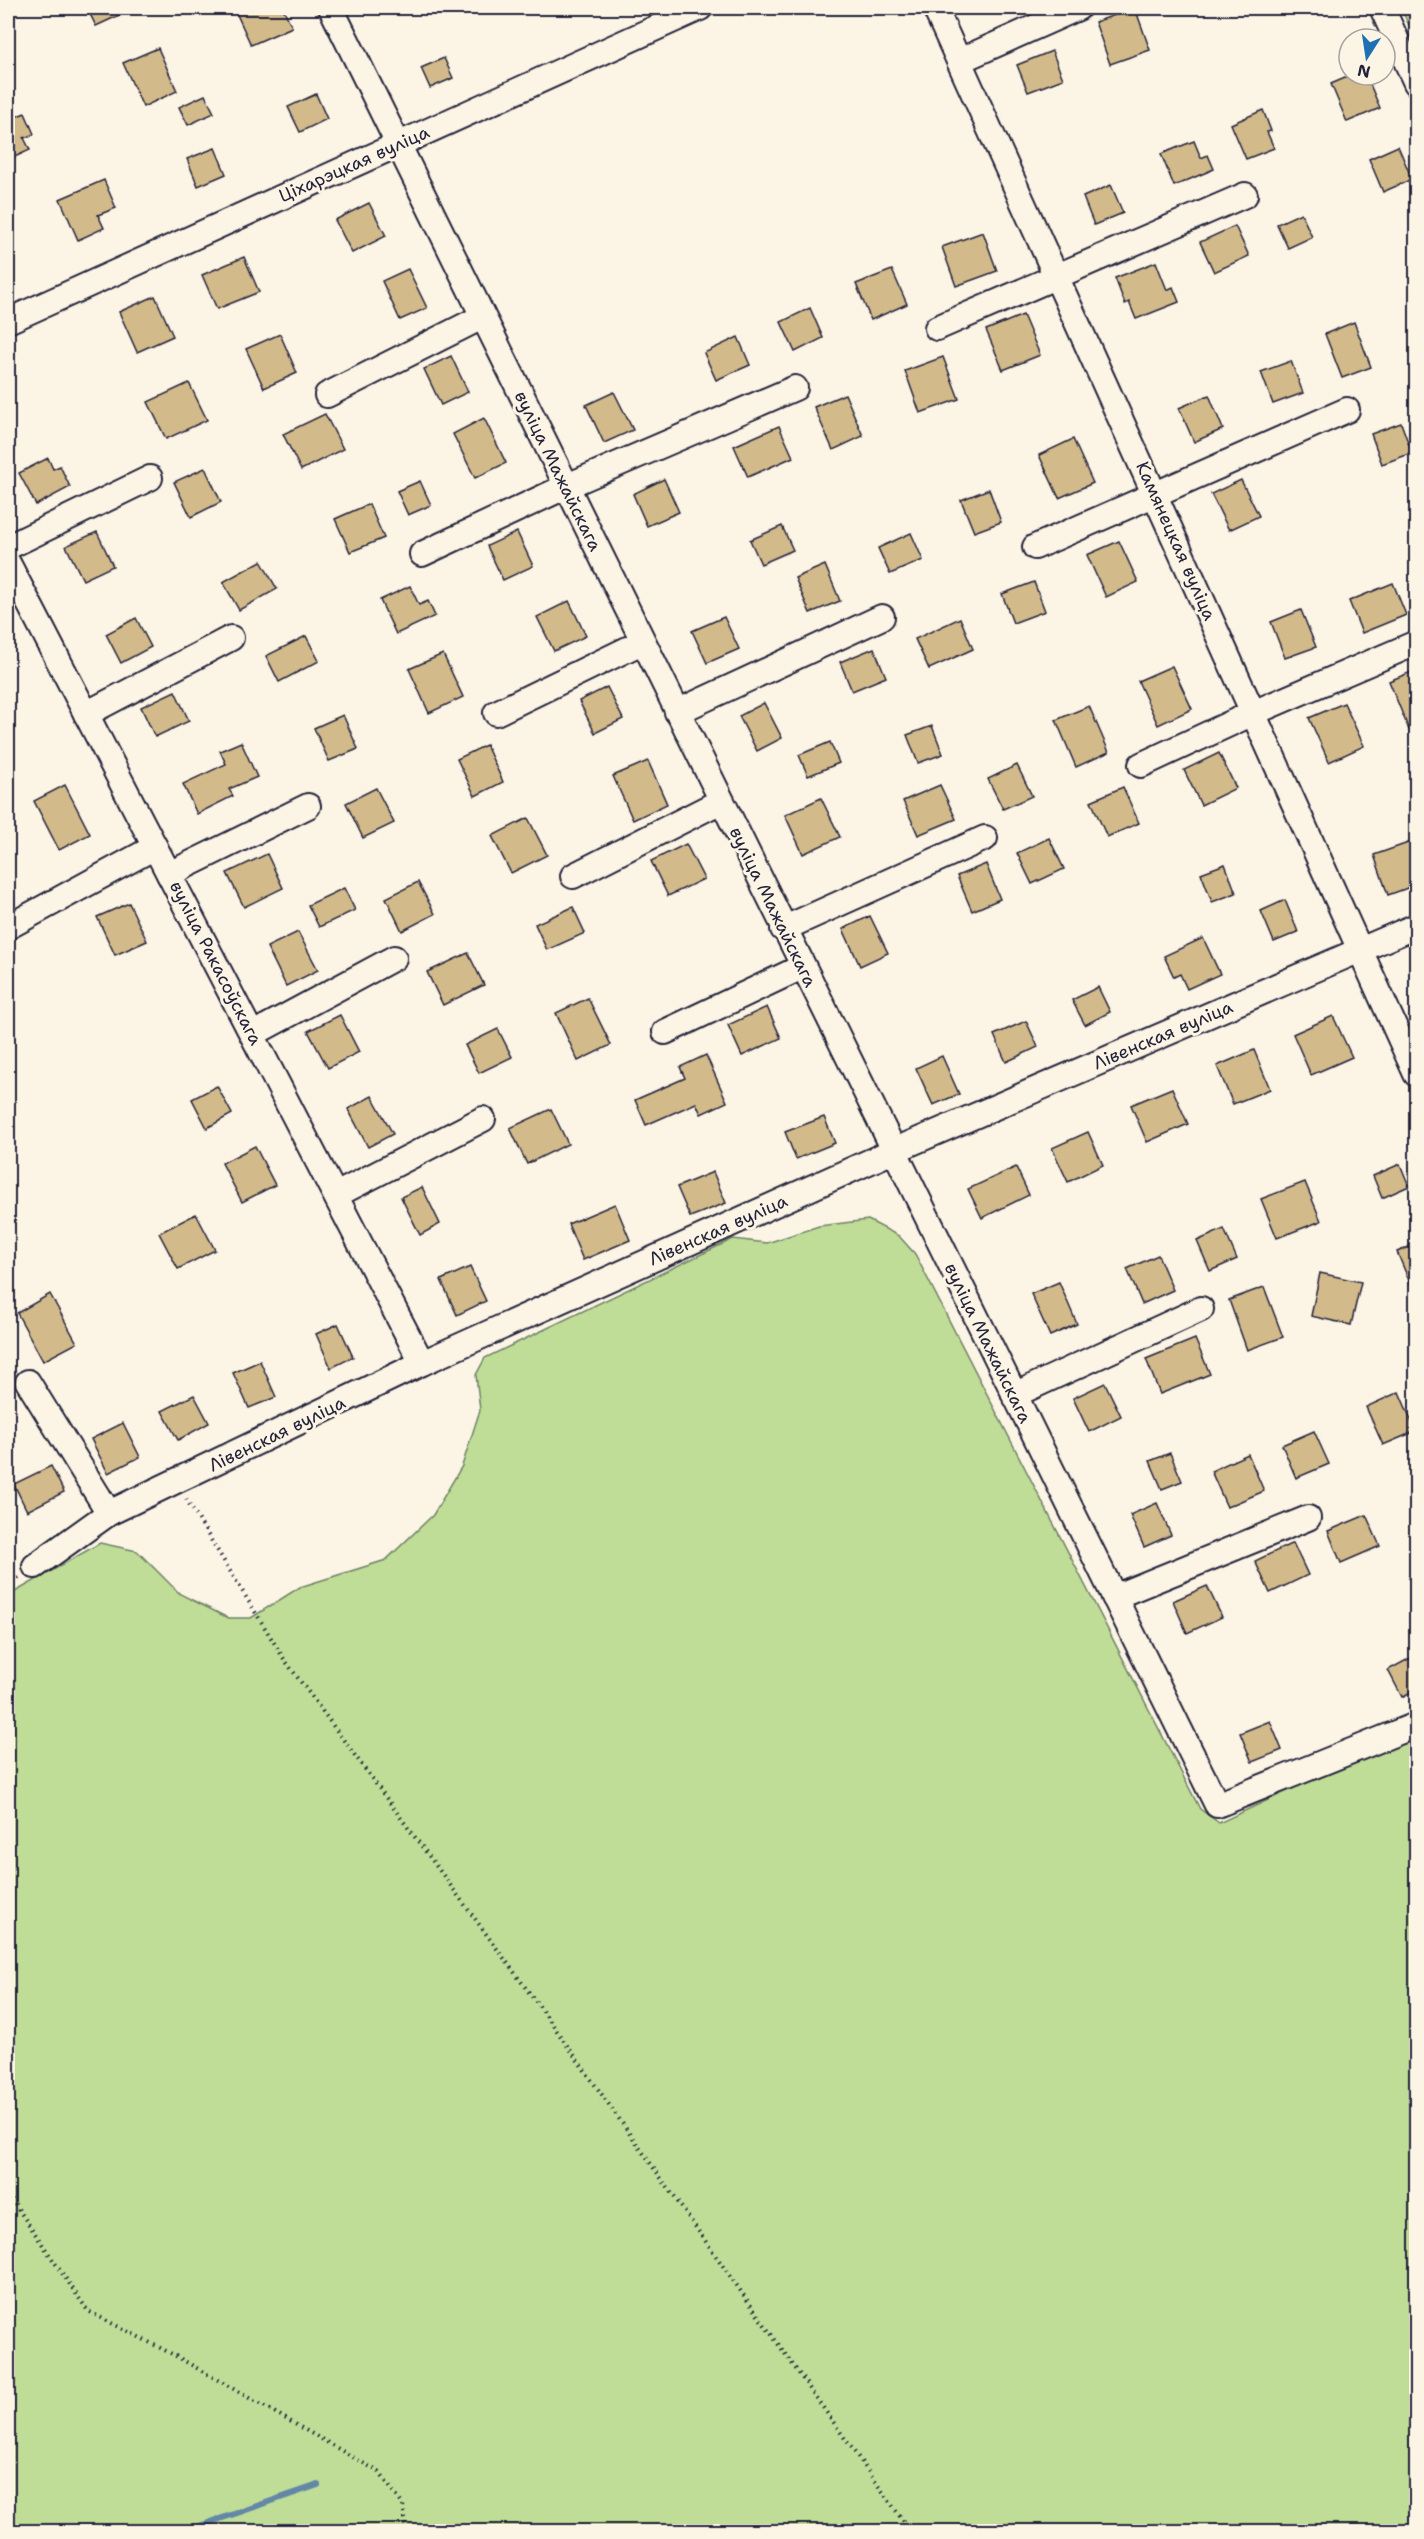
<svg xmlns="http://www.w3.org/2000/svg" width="1424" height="2539" font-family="'Shantell Sans',sans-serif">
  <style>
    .green { fill: #bfdd96; stroke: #708068; stroke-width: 1.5 }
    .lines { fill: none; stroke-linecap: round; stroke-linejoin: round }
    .stream { stroke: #6387a6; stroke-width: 6 }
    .building { fill: #d3ba8a; stroke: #22223b; stroke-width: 1.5 }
    .minor-casing { stroke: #22223b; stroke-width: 28 }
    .path { stroke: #22223b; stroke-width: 4; stroke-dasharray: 1.5 4.5; stroke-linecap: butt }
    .minor { stroke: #fcf5e5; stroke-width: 24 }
    .labels { text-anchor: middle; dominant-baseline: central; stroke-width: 6; stroke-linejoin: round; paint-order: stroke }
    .street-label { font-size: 18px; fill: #22223b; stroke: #fcf5e5 }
  </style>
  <rect width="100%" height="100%" fill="#fcf5e5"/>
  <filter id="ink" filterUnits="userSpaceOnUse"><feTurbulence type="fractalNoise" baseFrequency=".0167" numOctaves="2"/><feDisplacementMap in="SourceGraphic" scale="12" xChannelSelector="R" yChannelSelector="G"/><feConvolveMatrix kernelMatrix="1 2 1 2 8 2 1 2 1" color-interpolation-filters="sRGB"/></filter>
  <g filter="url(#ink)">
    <!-- green -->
    <g class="green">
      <path d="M1401 8H1416V41Z"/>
      <path d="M868 1220 899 1236 915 1254 1200 1809 1219 1823 1343 1765 1416 1735V2531H8V1596L100 1543 137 1551 180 1594 228 1618H251L300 1587 386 1560 433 1515 462 1466 480 1410 476 1375 485 1358 733 1239 767 1243 819 1226Z"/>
    </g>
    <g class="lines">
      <!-- stream -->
      <path class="stream" d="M182 2532 318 2485"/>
    </g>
    <!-- building -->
    <g class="building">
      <path d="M87 8H135L96 26Z"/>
      <path d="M234 8H283L292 27 251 45Z"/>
      <path d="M1135 8 1150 50 1110 64 1095 22Z"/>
      <path d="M158 48 177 91 143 107 123 63Z"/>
      <path d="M1052 51 1063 79 1028 92 1017 65Z"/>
      <path d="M444 58 453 78 430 88 421 68Z"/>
      <path d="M1352 75H1366L1380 108 1347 122 1331 84Z"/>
      <path d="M316 94 327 119 300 132 288 107Z"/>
      <path d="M205 95 214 113 188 125 179 107Z"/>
      <path d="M8 101 15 117 25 113 34 134 24 138 30 150 8 160Z"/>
      <path d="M1263 110 1271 131 1267 132 1274 148 1246 159 1231 124Z"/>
      <path d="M1194 141 1201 158 1208 155 1214 169 1174 186 1161 154Z"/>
      <path d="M1398 146 1412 179 1383 192 1369 159Z"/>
      <path d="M215 148 226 174 198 186 187 159Z"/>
      <path d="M104 180 116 208 98 215 104 228 78 240 60 199Z"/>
      <path d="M1111 185 1123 213 1094 225 1083 197Z"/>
      <path d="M369 203 386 236 352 253 335 220Z"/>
      <path d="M1301 213 1312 237 1288 248 1277 224Z"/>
      <path d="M1235 226 1249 256 1214 272 1200 242Z"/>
      <path d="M983 232 997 271 956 286 942 247Z"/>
      <path d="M244 257 259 292 217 309 202 275Z"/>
      <path d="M1156 262 1167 290 1173 287 1179 302 1136 319 1129 302 1125 304 1115 278Z"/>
      <path d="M408 269 427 308 400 320 382 281Z"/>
      <path d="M892 270 907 304 871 320 856 284Z"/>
      <path d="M155 296 173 336 137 352 119 312Z"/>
      <path d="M810 308 823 338 795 352 781 322Z"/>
      <path d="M1023 315 1040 355 1003 370 986 330Z"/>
      <path d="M1354 322 1371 367 1342 378 1325 334Z"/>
      <path d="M280 334 297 373 264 388 246 349Z"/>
      <path d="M738 337 750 365 716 380 704 353Z"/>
      <path d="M451 356 468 392 441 405 424 369Z"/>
      <path d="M943 357 959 399 920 413 905 371Z"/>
      <path d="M1291 361 1303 393 1273 404 1261 372Z"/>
      <path d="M189 383 207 420 166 439 148 402Z"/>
      <path d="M614 392 633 430 604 443 586 405Z"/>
      <path d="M845 394 863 436 833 450 814 407Z"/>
      <path d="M1209 395 1223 429 1194 442 1179 408Z"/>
      <path d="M325 414 343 449 301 470 283 434Z"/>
      <path d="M484 418 506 463 475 478 453 434Z"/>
      <path d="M1401 423 1412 453 1382 464 1371 434Z"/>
      <path d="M779 426 793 457 748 477 734 446Z"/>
      <path d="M1073 439 1093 483 1059 498 1039 455Z"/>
      <path d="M48 458 53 469 60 466 70 487 36 505 19 473Z"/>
      <path d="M205 468 221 502 191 517 174 482Z"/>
      <path d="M664 479 679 512 647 526 633 494Z"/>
      <path d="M1241 480 1259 516 1229 530 1211 494Z"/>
      <path d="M420 481 431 505 408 515 397 491Z"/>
      <path d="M989 489 1001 522 974 532 961 500Z"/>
      <path d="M369 504 384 538 350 552 335 519Z"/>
      <path d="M782 526 793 550 761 564 750 540Z"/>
      <path d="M97 532 113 566 83 580 66 546Z"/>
      <path d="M517 532 533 566 503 580 487 546Z"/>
      <path d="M911 533 923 560 890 574 878 548Z"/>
      <path d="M1119 541 1138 582 1106 597 1087 555Z"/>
      <path d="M261 561 277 589 239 610 223 582Z"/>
      <path d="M825 565 840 601 810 613 795 578Z"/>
      <path d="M1034 582 1045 611 1013 623 1002 594Z"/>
      <path d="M1393 583 1406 615 1362 633 1349 601Z"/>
      <path d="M410 586 419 605 428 601 435 616 396 634 380 600Z"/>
      <path d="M569 601 586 636 554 651 537 617Z"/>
      <path d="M1301 610 1316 647 1285 658 1271 622Z"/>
      <path d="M724 617 739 649 707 663 692 631Z"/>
      <path d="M136 618 151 647 121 663 106 634Z"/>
      <path d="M960 618 973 649 929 669 915 639Z"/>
      <path d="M306 636 319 661 279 682 266 656Z"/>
      <path d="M874 648 886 677 852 691 840 662Z"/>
      <path d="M443 654 463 697 429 713 409 669Z"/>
      <path d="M1172 666 1192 709 1158 725 1138 681Z"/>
      <path d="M1416 670V747L1389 681Z"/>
      <path d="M607 687 623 719 595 733 579 701Z"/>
      <path d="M175 691 189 721 155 737 141 707Z"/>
      <path d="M764 703 782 738 757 751 739 716Z"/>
      <path d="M1344 703 1364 746 1329 762 1309 718Z"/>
      <path d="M1089 706 1109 752 1076 767 1056 720Z"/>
      <path d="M343 715 358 749 329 761 314 728Z"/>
      <path d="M932 726 943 754 918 763 907 735Z"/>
      <path d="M241 742 257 777 229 789 233 796 197 814 183 784 226 764 220 751Z"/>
      <path d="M830 742 839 763 808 776 799 755Z"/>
      <path d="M486 745 503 782 475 796 457 759Z"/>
      <path d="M1219 753 1236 788 1201 805 1184 770Z"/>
      <path d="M648 761 667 804 633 820 613 776Z"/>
      <path d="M1017 765 1032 796 1003 809 988 779Z"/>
      <path d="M65 785 90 834 59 850 34 801Z"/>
      <path d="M940 785 956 819 918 835 903 801Z"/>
      <path d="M1123 787 1139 823 1107 837 1091 801Z"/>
      <path d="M376 788 394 823 363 838 346 803Z"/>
      <path d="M821 798 840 837 803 854 785 815Z"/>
      <path d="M528 818 547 855 511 873 492 836Z"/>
      <path d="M1049 838 1064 869 1032 884 1017 853Z"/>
      <path d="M1411 842 1416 859V885L1388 895 1374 855Z"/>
      <path d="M686 844 704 879 668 896 651 861Z"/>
      <path d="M267 854 283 888 244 907 227 873Z"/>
      <path d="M986 864 1000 899 972 911 957 876Z"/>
      <path d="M1225 864 1236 893 1212 902 1201 873Z"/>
      <path d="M418 882 435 914 402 931 386 898Z"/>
      <path d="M344 888 355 910 319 927 308 905Z"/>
      <path d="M1285 900 1298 932 1274 942 1261 911Z"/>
      <path d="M129 903 147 941 115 955 97 917Z"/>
      <path d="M573 907 585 933 547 950 535 924Z"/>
      <path d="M870 916 888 953 860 966 843 929Z"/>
      <path d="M298 932 318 970 286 986 267 947Z"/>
      <path d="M1203 938 1220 974 1187 989 1180 974 1174 977 1164 956Z"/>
      <path d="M468 953 484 985 443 1005 427 972Z"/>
      <path d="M1098 987 1110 1012 1085 1025 1072 1000Z"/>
      <path d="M588 998 611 1045 578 1061 556 1013Z"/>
      <path d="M767 1007 781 1038 742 1056 728 1025Z"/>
      <path d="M340 1015 359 1052 328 1068 308 1031Z"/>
      <path d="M1333 1016 1352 1057 1311 1075 1293 1034Z"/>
      <path d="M1026 1021 1038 1047 1006 1062 994 1035Z"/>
      <path d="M498 1029 512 1057 479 1073 465 1045Z"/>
      <path d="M1254 1050 1270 1089 1233 1104 1217 1066Z"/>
      <path d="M706 1055 727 1102 701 1114 696 1103 646 1125 635 1100 685 1078 680 1067Z"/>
      <path d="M942 1056 959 1094 933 1105 916 1068Z"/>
      <path d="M217 1086 232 1114 207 1128 192 1099Z"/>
      <path d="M1172 1088 1188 1124 1147 1142 1131 1105Z"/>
      <path d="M372 1096 393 1134 368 1147 348 1109Z"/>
      <path d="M551 1109 568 1144 527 1164 510 1128Z"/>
      <path d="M824 1117 835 1143 796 1159 785 1132Z"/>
      <path d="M1088 1132 1103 1165 1068 1182 1052 1148Z"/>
      <path d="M255 1146 275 1185 242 1202 222 1163Z"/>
      <path d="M1400 1164 1409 1186 1382 1198 1373 1176Z"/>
      <path d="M1016 1167 1029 1195 982 1218 968 1189Z"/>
      <path d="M713 1172 726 1203 690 1217 677 1187Z"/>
      <path d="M1305 1182 1321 1221 1277 1238 1261 1199Z"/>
      <path d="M422 1187 440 1224 420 1235 401 1197Z"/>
      <path d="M615 1204 630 1240 583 1260 568 1224Z"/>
      <path d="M196 1214 215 1250 178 1269 159 1233Z"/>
      <path d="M1224 1229 1237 1259 1210 1271 1197 1241Z"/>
      <path d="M1416 1244V1297L1397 1252Z"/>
      <path d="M1158 1255 1173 1290 1142 1304 1127 1269Z"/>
      <path d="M470 1267 486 1301 457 1315 441 1280Z"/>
      <path d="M1320 1273 1361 1282 1351 1325 1311 1316Z"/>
      <path d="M1059 1282 1077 1324 1050 1336 1031 1294Z"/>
      <path d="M1264 1287 1283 1337 1247 1350 1229 1300Z"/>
      <path d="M50 1294 77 1343 43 1361 17 1313Z"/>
      <path d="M338 1324 353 1357 331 1368 316 1334Z"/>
      <path d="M1195 1339 1210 1374 1160 1394 1146 1359Z"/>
      <path d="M260 1361 276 1397 249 1408 233 1373Z"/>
      <path d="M1105 1383 1121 1416 1089 1432 1073 1398Z"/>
      <path d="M1399 1392 1416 1431 1383 1445 1366 1407Z"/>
      <path d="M194 1395 209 1423 178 1440 162 1411Z"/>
      <path d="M123 1423 140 1457 108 1473 91 1439Z"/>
      <path d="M1314 1431 1329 1464 1296 1478 1282 1445Z"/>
      <path d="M1170 1453 1182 1481 1162 1489 1150 1461Z"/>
      <path d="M1248 1454 1264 1491 1227 1507 1211 1471Z"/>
      <path d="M51 1466 64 1492 27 1511 14 1484Z"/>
      <path d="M1157 1503 1171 1535 1144 1547 1130 1515Z"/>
      <path d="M1366 1515 1380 1546 1341 1563 1328 1531Z"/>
      <path d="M1293 1543 1308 1575 1270 1593 1255 1561Z"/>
      <path d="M1207 1586 1222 1617 1187 1633 1173 1601Z"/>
      <path d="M1416 1655V1689L1402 1697 1388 1670Z"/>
      <path d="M1270 1721 1282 1750 1252 1762 1240 1733Z"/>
    </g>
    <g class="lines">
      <defs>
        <g id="minor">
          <path d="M331 8 1217 1805 1416 1725"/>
          <path d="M935 8 1416 1074"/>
          <path d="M1382 8 1416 83"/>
          <path d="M959 61 1078 8"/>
          <path d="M8 321 700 8"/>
          <path d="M937 328 1245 195"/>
          <path d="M327 395 482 317"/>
          <path d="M8 547 150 478"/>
          <path d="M1035 547 1347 410"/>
          <path d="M422 554 567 486 795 388"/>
          <path d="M8 563 422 1363"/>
          <path d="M677 712 882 617"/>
          <path d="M496 713 642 642"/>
          <path d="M86 714 231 638"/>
          <path d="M1141 765 1253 713 1416 643"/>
          <path d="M169 874 308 806"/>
          <path d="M573 876 721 801"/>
          <path d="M8 927 155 847"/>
          <path d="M783 929 985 838"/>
          <path d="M665 1032 802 967"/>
          <path d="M253 1034 394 958"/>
          <path d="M336 1195 483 1119"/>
          <path d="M28 1382 109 1513"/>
          <path d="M1014 1395 1201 1309"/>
          <path d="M35 1566 109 1513 422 1363 893 1151 1416 926"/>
          <path d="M1114 1597 1308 1518"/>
        </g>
      </defs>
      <!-- minor casing -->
      <use href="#minor" class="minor-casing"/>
      <!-- path -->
      <g class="path">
        <path d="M186 1499 284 1659 545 2014 911 2532"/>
        <path d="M8 1585 19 1577"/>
        <path d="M8 2194 88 2311 174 2355 379 2472 403 2505 407 2532"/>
      </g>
      <!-- minor -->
      <use href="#minor" class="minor"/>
    </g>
  </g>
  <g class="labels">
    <!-- street labels -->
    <g class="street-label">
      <text transform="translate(354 164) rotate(-24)">Ціхарэцкая вуліца</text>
      <text transform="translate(558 471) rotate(64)">вуліца Мажайскага</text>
      <text transform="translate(1176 541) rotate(66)">Камянецкая вуліца</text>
      <text transform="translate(773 907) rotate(64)">вуліца Мажайскага</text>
      <text transform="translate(216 963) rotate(63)">вуліца Ракасоўскага</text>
      <text transform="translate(1163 1035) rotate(-23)">Лівенская вуліца</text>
      <text transform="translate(718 1230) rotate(-24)">Лівенская вуліца</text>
      <text transform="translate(988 1343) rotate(64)">вуліца Мажайскага</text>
      <text transform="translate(277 1434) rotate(-26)">Лівенская вуліца</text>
    </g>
  </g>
  <!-- margin -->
  <rect width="1424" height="2539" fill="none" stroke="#fcf5e5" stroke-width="30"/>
  <rect x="15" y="15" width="1394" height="2509" fill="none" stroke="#22223b" stroke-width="2" filter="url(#ink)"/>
  <!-- north arrow -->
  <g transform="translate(1367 57) rotate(192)"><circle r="28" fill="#fcf5e5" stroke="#a5a1a1" stroke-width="1.5"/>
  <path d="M0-4.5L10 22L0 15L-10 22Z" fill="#1f6fb2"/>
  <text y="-9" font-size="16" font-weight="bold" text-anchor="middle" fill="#22223b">N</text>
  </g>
</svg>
